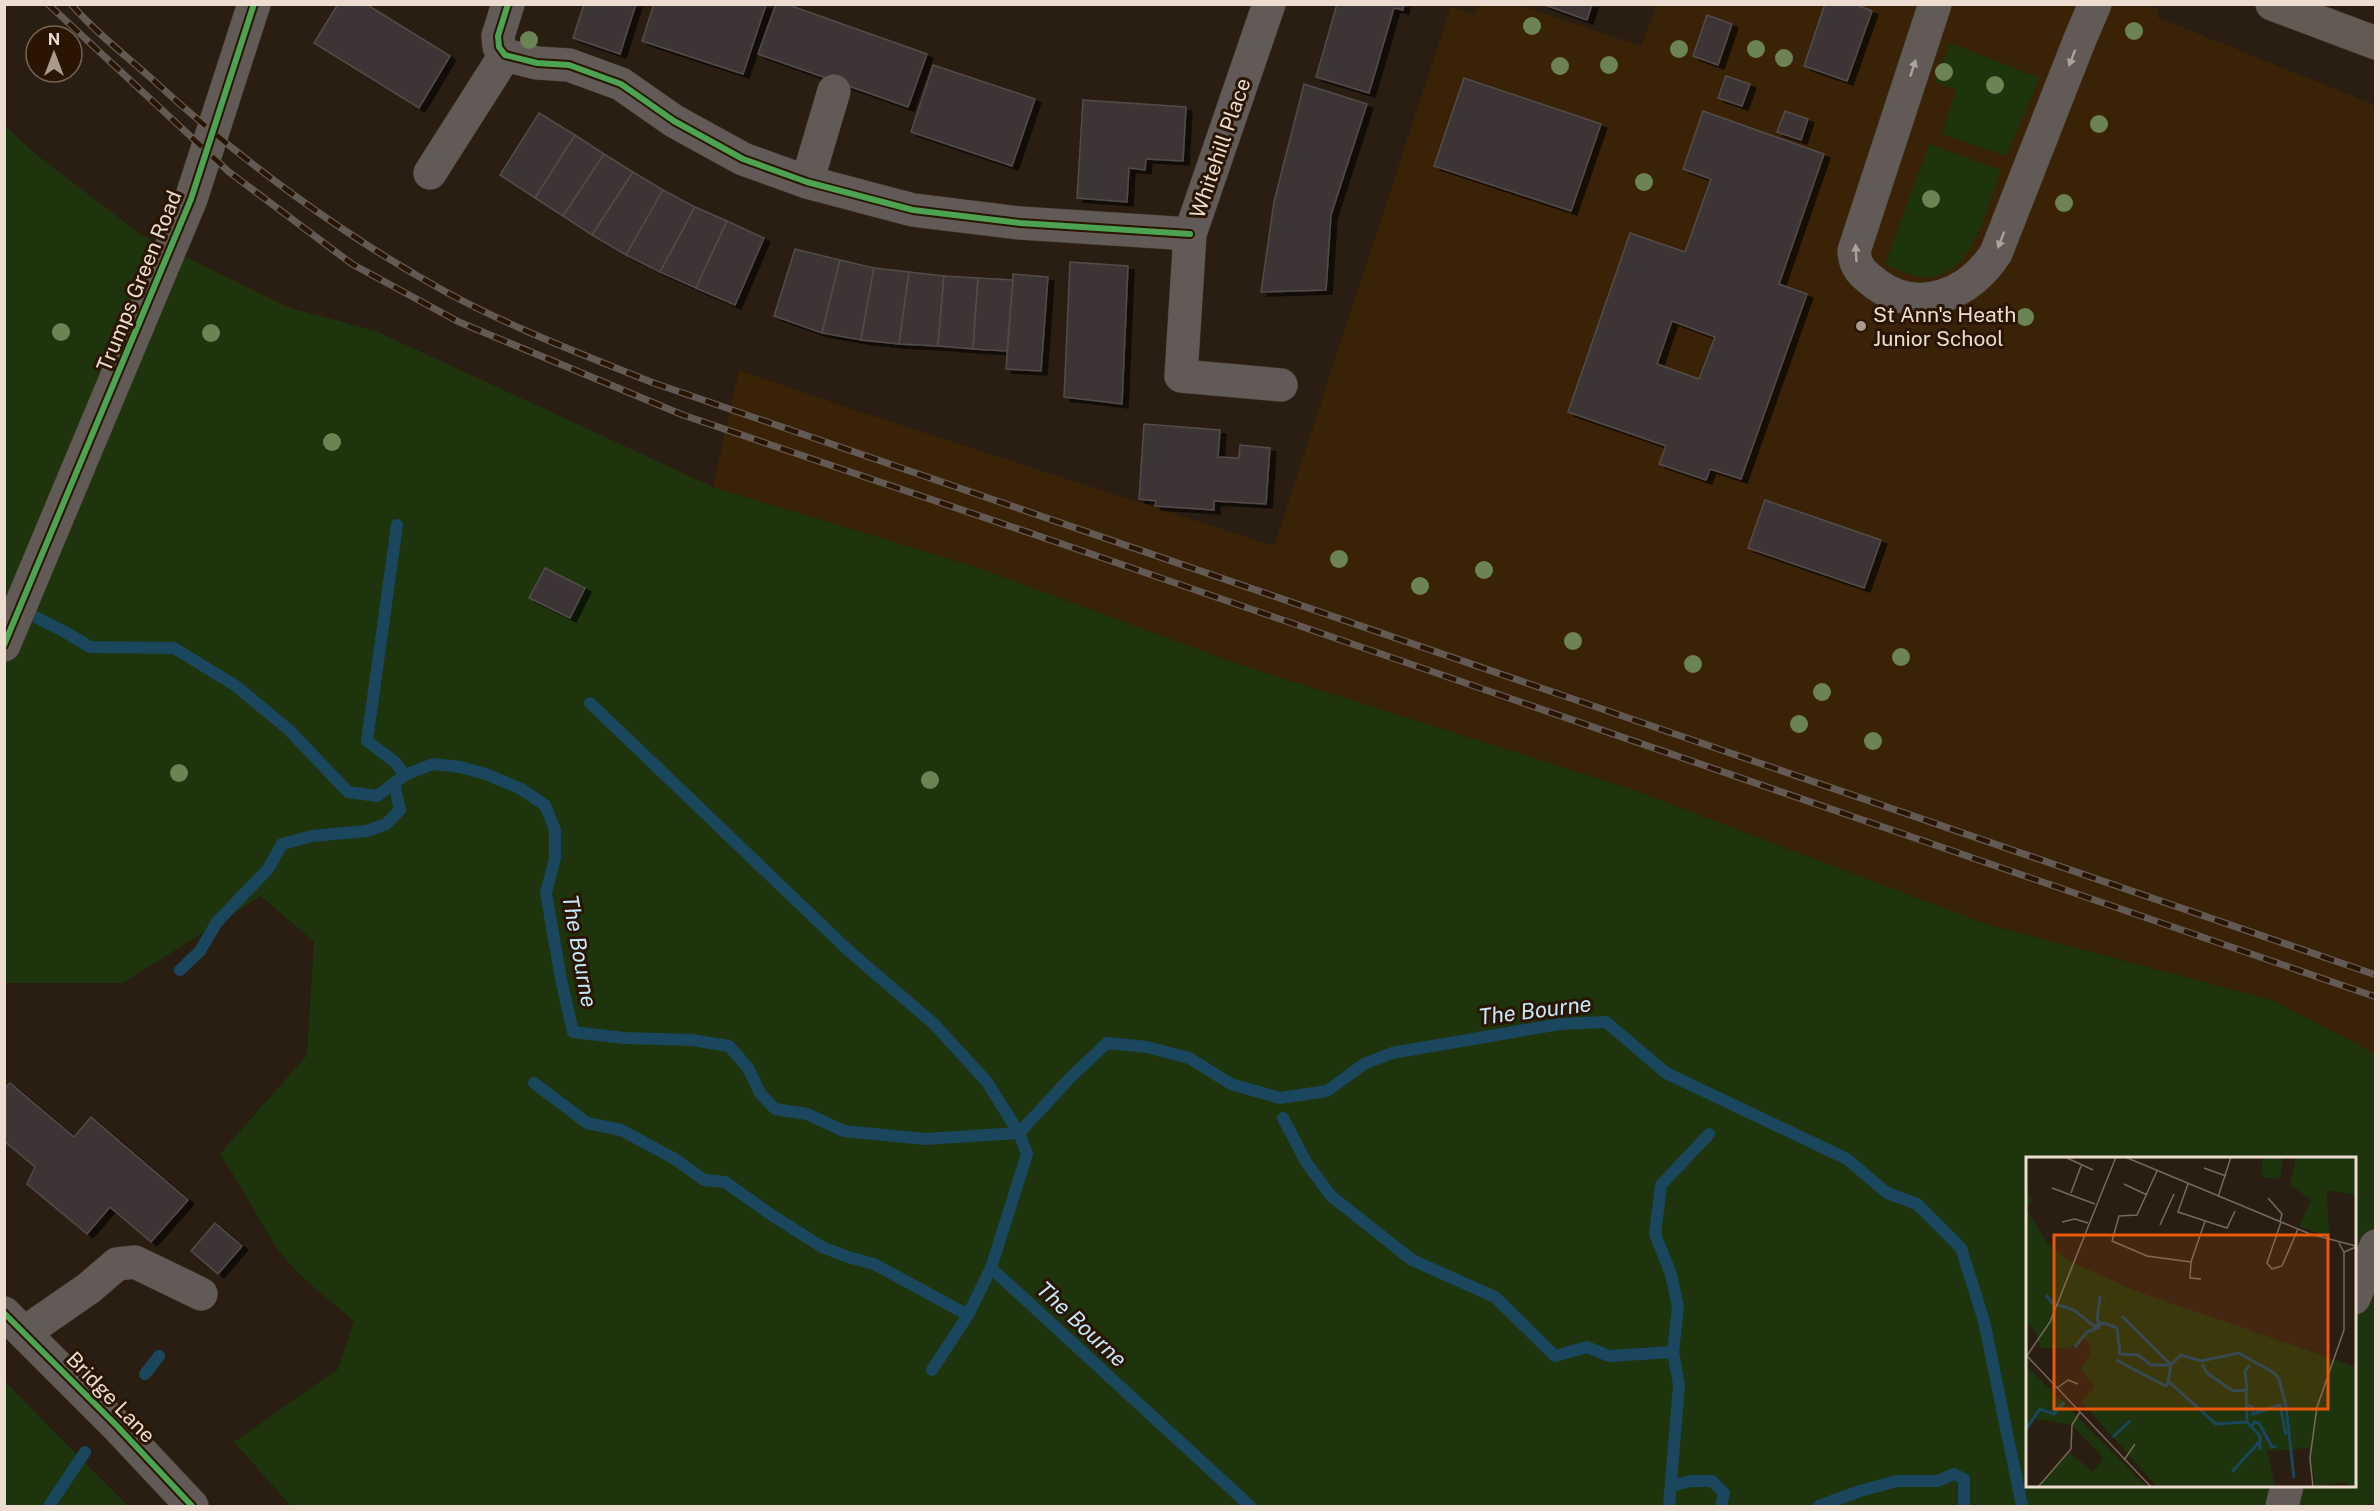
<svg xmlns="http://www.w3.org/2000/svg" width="2380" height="1511" font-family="'Public Sans',sans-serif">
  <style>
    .built { fill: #3a2207 }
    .green { fill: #1d340c; fill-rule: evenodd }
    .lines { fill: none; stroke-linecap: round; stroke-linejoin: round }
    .stream { stroke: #1a475d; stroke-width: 12 }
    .building { fill: #3d3635; stroke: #534b49; stroke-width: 1.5; fill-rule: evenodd; filter: url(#shadow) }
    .minor-casing { stroke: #43392d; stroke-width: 34 }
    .major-casing { stroke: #43392d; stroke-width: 34 }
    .minor { stroke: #625a57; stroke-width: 33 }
    .major { stroke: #645a54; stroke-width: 33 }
    .rail-casing { stroke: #645a54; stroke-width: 7 }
    .rail { stroke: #291501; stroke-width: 4.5; stroke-dasharray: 14; stroke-linecap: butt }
    .cycleway-casing { stroke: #291501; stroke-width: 10 }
    .cycleway { stroke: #4ca352; stroke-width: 6 }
    .tree { fill: #6c8354 }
    .oneway { fill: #aea29a }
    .poi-dot { fill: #a89a8d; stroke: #291501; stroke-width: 2 }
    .labels { text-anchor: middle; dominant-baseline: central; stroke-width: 6; stroke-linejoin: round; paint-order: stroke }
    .street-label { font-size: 21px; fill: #ecddd0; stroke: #291501 }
    .poi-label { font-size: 21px; fill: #ecddd0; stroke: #291501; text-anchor: start }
    .water-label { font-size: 22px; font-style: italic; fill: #c6e8fd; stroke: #291501 }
    .inset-river { fill: none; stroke: #1a475d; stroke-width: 3 }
    .inset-road { fill: none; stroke: #776a5d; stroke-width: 1.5 }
    .view { fill: #e8590c; fill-opacity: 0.15; stroke: #e8590c; stroke-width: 3 }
    .inset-edge { fill: none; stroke: #ecddd0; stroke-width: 3 }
  </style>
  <defs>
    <filter id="shadow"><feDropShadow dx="6" dy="4" stdDeviation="0" flood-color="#0009"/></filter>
  </defs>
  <rect width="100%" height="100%" fill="#291e11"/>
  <!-- built -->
  <path class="built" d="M1478 5H1519L1641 46 1657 5H2144L2159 10 2157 17 2375 105V1054L2272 1000 1986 924 1631 789 1238 664 976 567 713 487 739 370 848 408 1274 546 1451 6 1474 15Z"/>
  <!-- green -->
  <g class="green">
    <path d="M1950 43 2040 78 2006 156 1942 134 1956 89 1935 82Z"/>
    <path d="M4 125 38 156 143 236 290 308 376 331 713 487 976 567 1238 664 1631 789 1986 924 2272 1000 2375 1054V1506H291L234 1442 338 1369 354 1321C326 1297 295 1275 275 1245 256 1215 240 1183 220 1154L307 1055 314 942 261 896 123 983H5ZM2028 1158H2354V1486H2028Z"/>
    <path d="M1929 144 2001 170C1987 206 1972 284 1920 277 1909 276 1896 269 1885 264Z"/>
    <path d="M4 1382H5L128 1506H5Z"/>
  </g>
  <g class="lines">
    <!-- stream -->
    <g class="stream">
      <path d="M397 525 367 741 395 762 405 775"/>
      <path d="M4 601 65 632 90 647 174 648 236 686 289 730 348 792 377 796 405 775 433 764 460 767 486 774 521 789 545 805 555 830V858L546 893 561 979 573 1032 624 1038 692 1040 729 1046 748 1068 760 1093 775 1109 807 1114 844 1131 925 1139 1019 1133 1027 1154 991 1268 1250 1506"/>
      <path d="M590 703 849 951 934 1024 987 1082 1019 1133 1071 1077 1107 1043 1147 1047 1189 1058 1231 1084 1280 1098 1327 1091 1364 1064 1392 1053 1560 1024 1606 1022 1666 1073 1847 1159 1887 1193 1917 1204 1961 1248 1984 1321 2022 1506"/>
      <path d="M180 970 200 951 217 922 268 869 282 844 312 836 367 831 386 824 400 810 394 783"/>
      <path d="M534 1083 587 1123 621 1130 675 1159 704 1180 725 1182 770 1214 822 1247 848 1257 874 1264 968 1315 991 1268"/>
      <path d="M1283 1118 1306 1162 1331 1196 1412 1260 1495 1297 1555 1356 1587 1347 1609 1356 1673 1352 1679 1385 1669 1506"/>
      <path d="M1673 1352 1678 1307 1671 1274 1655 1234 1661 1185 1709 1134"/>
      <path d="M932 1370 968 1315"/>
      <path d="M145 1374 159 1356"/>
      <path d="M1671 1486 1691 1481H1712L1724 1493 1721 1506"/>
      <path d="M49 1506 85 1452"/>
      <path d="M1819 1506 1860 1491 1897 1481H1938L1954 1474 1964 1479V1506"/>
    </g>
  </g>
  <!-- building -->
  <g class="building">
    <path d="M338 4H366L450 56 419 108 314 43Z"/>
    <path d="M584 4H636L620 54 573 38Z"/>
    <path d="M654 4 766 5 743 74 642 41Z"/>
    <path d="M776 4H786L927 54 908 107 758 54Z"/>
    <path d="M1337 4H1404L1403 10 1394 8 1369 93 1316 77Z"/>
    <path d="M1542 4H1592L1587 20Z"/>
    <path d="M1825 4H1854L1872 11 1847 81 1804 66Z"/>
    <path d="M1707 15 1732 24 1718 65 1693 56Z"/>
    <path d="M933 65 1035 99 1012 166 911 132Z"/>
    <path d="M1726 76 1750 84 1742 106 1718 98Z"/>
    <path d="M1464 78 1601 124 1571 211 1434 166Z"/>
    <path d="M1304 84 1367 104 1331 215 1326 290 1261 292 1274 202Z"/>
    <path d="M1083 100 1186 107 1183 161 1146 159 1145 170 1129 168 1127 202 1077 198Z"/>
    <path d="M1703 111 1824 154 1779 284 1807 294 1741 479 1710 469 1706 480 1659 464 1666 446 1568 412 1630 233 1685 252 1711 179 1683 169ZM1672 321 1715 337 1699 379 1657 364Z"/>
    <path d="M1785 111 1808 119 1801 140 1777 132Z"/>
    <path d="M539 113 575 135 535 198 500 175Z"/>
    <path d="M575 135 604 154 563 216 535 198Z"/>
    <path d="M604 154 633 172 592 235 563 216Z"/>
    <path d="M633 172 663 190 626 255 592 235Z"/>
    <path d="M663 190 695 207 660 272 626 255Z"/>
    <path d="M695 207 727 221 696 288 660 272Z"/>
    <path d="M727 221 764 238 735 305 696 288Z"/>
    <path d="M795 249 840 260 822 333 774 316Z"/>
    <path d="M840 260 874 268 861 340 822 333Z"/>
    <path d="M1070 262 1128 266 1122 404 1064 397Z"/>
    <path d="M874 268 909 272 899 344 861 340Z"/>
    <path d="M909 272 944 276 938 346 899 344Z"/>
    <path d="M1013 274 1048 277 1041 371 1006 369Z"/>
    <path d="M944 276 978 278 973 349 938 346Z"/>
    <path d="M978 278 1013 280 1007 351 973 349Z"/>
    <path d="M1144 424 1220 430 1218 457 1239 458 1240 445 1270 448 1266 504 1214 501V510L1155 506 1156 501 1139 499Z"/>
    <path d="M1765 500 1881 540 1864 588 1748 548Z"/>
    <path d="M545 568 585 588 570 618 529 598Z"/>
    <path d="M10 1083 74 1137 91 1117 188 1200 151 1242 110 1207 87 1234 27 1184 35 1167 4 1141V1089Z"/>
    <path d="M215 1223 242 1246 218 1274 191 1251Z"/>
  </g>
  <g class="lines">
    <defs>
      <g id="minor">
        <path d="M508 4 498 36 499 47 505 55 537 63 569 65 621 84 674 121 743 159 807 182 913 210 1020 223 1190 234"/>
        <path d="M1269 4 1190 234 1181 376 1281 385"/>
        <path d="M1935 4 1854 251C1855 268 1863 274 1876 284 1919 316 1970 294 1996 253L2080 39 2095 4"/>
        <path d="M430 173 505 55"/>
        <path d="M807 182 834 91"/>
        <path d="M4 645 191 199 254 4"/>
        <path d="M2354 1298 2376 1246"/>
        <path d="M4 1313 117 1426 192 1506"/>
        <path d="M24 1333 89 1288 117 1264 135 1262 201 1294"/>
        <path d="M2282 1506 2287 1486"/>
      </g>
      <path id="major" d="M2272 4 2376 43"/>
    </defs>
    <!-- minor casing -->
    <use href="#minor" class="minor-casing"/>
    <!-- major casing -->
    <use href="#major" class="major-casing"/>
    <!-- minor -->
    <use href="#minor" class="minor"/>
    <!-- major -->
    <use href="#major" class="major"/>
    <defs>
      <g id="rail">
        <path d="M48 4 229 172 352 264 459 322 683 415 1068 546 2376 997"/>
        <path d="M71 4C95 32 125 55 152 79 239 159 342 235 446 292 512 328 582 354 651 382L2376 975"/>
      </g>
    </defs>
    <!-- rail casing -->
    <use href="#rail" class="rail-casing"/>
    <!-- rail -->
    <use href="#rail" class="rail"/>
    <defs>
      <g id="cycleway">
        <path d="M508 4 498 36 499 47 505 55 537 63 569 65 621 84 674 121 743 159 807 182 913 210 1020 223 1190 234"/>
        <path d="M4 645 191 199 254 4"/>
        <path d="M4 1313 117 1426 192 1506"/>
      </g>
    </defs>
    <!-- cycleway casing -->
    <use href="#cycleway" class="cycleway-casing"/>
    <!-- cycleway -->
    <use href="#cycleway" class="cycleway"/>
  </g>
  <!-- trees -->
  <g class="tree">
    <circle cx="1532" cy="26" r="9"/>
    <circle cx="2134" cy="31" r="9"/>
    <circle cx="529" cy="40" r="9"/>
    <circle cx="1679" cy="49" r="9"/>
    <circle cx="1756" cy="49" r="9"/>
    <circle cx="1784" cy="58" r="9"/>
    <circle cx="1609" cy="65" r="9"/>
    <circle cx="1560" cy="66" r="9"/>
    <circle cx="1944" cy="72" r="9"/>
    <circle cx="1995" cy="85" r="9"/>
    <circle cx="2099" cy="124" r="9"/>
    <circle cx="1644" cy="182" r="9"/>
    <circle cx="1931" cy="199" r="9"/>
    <circle cx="2064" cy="203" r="9"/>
    <circle cx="2025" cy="317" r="9"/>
    <circle cx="61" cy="332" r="9"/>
    <circle cx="211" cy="333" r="9"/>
    <circle cx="332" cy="442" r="9"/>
    <circle cx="1339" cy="559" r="9"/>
    <circle cx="1484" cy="570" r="9"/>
    <circle cx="1420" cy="586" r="9"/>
    <circle cx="1573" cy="641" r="9"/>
    <circle cx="1901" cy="657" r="9"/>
    <circle cx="1693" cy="664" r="9"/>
    <circle cx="1822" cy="692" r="9"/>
    <circle cx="1799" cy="724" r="9"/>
    <circle cx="1873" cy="741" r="9"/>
    <circle cx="179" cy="773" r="9"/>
    <circle cx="930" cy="780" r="9"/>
  </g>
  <!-- one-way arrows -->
  <defs><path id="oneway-solid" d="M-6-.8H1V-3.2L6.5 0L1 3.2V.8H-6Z" transform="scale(1.5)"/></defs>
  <g class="oneway">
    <use href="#oneway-solid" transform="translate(2072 58) rotate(111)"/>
    <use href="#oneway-solid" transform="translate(1913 68) rotate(-72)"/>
    <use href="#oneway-solid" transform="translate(2001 240) rotate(111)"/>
    <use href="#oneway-solid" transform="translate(1856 253) rotate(-93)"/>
  </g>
  <!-- markers -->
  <circle class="poi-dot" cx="1861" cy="326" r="6"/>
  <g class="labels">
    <!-- street labels -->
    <g class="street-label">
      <text transform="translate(1220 148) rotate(-71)">Whitehill Place</text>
      <text transform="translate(139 281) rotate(-68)">Trumps Green Road</text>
      <text transform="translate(111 1397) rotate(46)">Bridge Lane</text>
    </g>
    <!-- poi labels -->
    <g class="poi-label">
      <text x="1873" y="314">St Ann's Heath<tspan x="1873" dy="24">Junior School</tspan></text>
    </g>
    <!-- water labels -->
    <g class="water-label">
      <text transform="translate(580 951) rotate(80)">The Bourne</text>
      <text transform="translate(1535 1010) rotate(-7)">The Bourne</text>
      <text transform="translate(1082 1324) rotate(43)">The Bourne</text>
    </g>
  </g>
  <!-- overview -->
  <g transform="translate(2026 1157)">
    <rect width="330" height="330" fill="#291e11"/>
    <path d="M237 0H257L254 22 235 20ZM270 0H330V38L301 33 303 80 273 69 285 43 264 28ZM0 30 6 44 1 51 5 60 22 87 45 105 110 134 330 210V330H322L321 325 289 329 283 291 241 294 249 330H131L55 244 69 230 54 211 64 199V186L58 181 43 191H14L9 173 0 166ZM0 209 13 221 121 330H12L43 295 67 315 77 301 46 268 9 262 0 276Z" fill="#1d340c"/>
    <path class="inset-river" d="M20 138 26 146 48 153 68 169 78 166 91 171 94 197 112 198 125 208H145L142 224 190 267 221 265 234 279V293M96 159 145 208 155 198 175 204 213 196 248 216 253 222 260 249 268 321M74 166 71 163 74 139M49 190 61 175 74 170M90 203 140 229 142 225M176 207 181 216 207 234 220 233 221 263M221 232 219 214 224 208M222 248 226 250 227 257 254 248 260 278M226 270 228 265 233 266 246 290 250 289M0 272 14 252 28 257 38 245M87 280 104 264M206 315 233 285"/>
    <path class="inset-road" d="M39 0 67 13M99 0 284 77 330 89M178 11 200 19M131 14 111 58 93 59 86 84 121 99 165 105M98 27 121 38M162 27 152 55 201 71 209 54M26 31 69 47M45 36 55 9M192 40 205 0M242 41 256 57 254 65M36 65 49 62 62 66M255 65 241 106 246 112 256 109 272 72M134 68 148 37M313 86 318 95 330 90M175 122 164 121 165 105 179 64M1 199 125 330M0 200 24 165 90 0M31 231 42 223 52 227M98 303 109 287M12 330 45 292 46 268 54 255M287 330 284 301 291 250 318 173V95"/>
    <path class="view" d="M28 78H302V252H28Z"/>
    <rect width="330" height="330" class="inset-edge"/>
  </g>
  <!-- border -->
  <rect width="2380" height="1511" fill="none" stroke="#ecddd0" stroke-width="12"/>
  <!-- north arrow -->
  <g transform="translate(54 54)"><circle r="28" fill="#291501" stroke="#776554" stroke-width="1.5"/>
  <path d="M0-4.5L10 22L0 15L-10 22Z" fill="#a89a8d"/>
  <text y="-9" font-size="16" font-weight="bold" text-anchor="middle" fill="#ecddd0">N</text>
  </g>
</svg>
